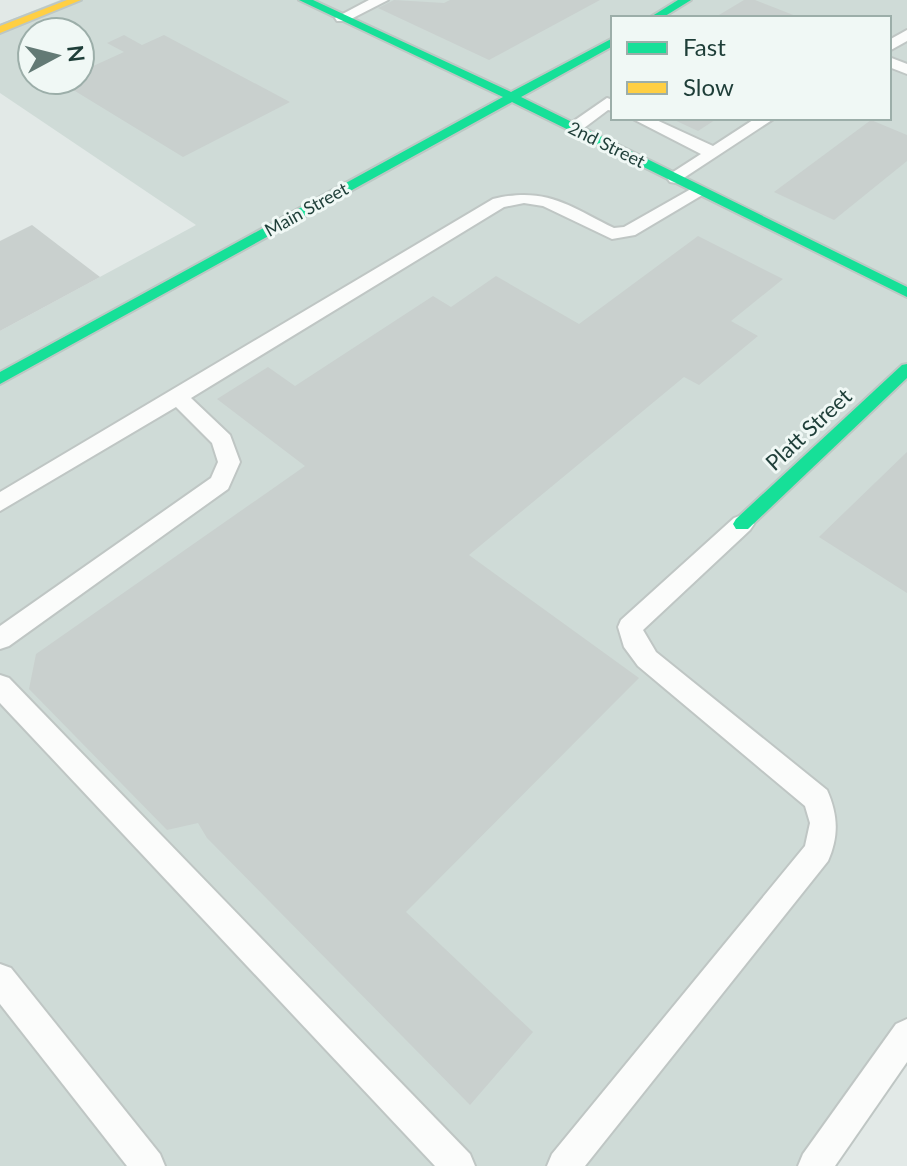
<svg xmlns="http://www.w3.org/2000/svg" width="907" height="1166" font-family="Lato,sans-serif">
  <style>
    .built { fill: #cfdbd7; fill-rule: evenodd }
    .building { fill: #c9d0ce }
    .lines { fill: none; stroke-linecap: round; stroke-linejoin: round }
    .lane-casing { stroke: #bfc6c4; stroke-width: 4 }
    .fast-casing { stroke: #bdc7c4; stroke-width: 4 }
    .slow-casing { stroke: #bdc7c4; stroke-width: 4 }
    .lane { fill: #fbfcfb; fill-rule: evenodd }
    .fast { fill: #16e098; fill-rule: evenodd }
    .slow { fill: #ffcf43; fill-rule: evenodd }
    .labels { text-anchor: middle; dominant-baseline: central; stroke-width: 6; stroke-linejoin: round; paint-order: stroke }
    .far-street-label { font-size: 18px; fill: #1e3e38; stroke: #f0f8f5 }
    .street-label { font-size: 22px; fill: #1e3e38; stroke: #f0f8f5 }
  </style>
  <rect width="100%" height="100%" fill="#e2e9e7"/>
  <!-- built -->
  <path class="built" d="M60 0H907V1064L832 1166H0V331L196 225 0 93V24ZM613 18H889V118H613ZM32 32H80V80H32Z"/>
  <!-- building -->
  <g class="building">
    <path d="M394 0 444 3 450 0H600L489 60 378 8Z"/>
    <path d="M744 0H755L801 18H714Z"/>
    <path d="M124 35 142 45 164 35 290 102 183 157 57 80H80V72L124 52 107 43Z"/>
    <path d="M670 118H718L698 131Z"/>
    <path d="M871 120 907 135V161L834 220 774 192Z"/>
    <path d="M32 225 100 277 0 331V241Z"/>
    <path d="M698 236 783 279 731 321 758 336 699 385 684 377 469 555 639 678 406 912 533 1032 470 1105 207 838 198 823 167 830 29 689 36 654 305 466 217 399 268 367 295 386 433 296 451 307 496 276 579 324Z"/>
    <path d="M907 452V593L819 537Z"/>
  </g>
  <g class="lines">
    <defs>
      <g id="lane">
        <path d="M369 0H388L347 21H337L335 18Z"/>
        <path d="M907 30V41L889 51V40Z"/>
        <path d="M889 57 907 64V74L889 67Z"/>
        <path d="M607 98 613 100V111L608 110 580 131H568V125Z"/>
        <path d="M631 118H652L713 146 756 118H775L676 183 670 182 667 178 670 174 701 154Z"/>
        <path d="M698 185 707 190 704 194 635 235 612 239 543 206 524 203 504 207 191 398 230 435 240 462 228 489 9 646 0 649V626L211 478 218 462 212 443 176 407 0 511V492L493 199C546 186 569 206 614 228L624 227Z"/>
        <path d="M742 515 750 518 754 524 750 530 643 630 656 652 827 790C838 815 839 836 828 861L585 1166H547L552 1154 805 846 810 823 805 806 638 666 624 647 618 627 621 620 734 518Z"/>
        <path d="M0 675 9 678 470 1154 475 1166H435L0 703Z"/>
        <path d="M0 964 11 968 160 1154 165 1166H127L0 1004Z"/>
        <path d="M907 1019V1062L835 1166H798L803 1154 896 1024Z"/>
      </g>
      <g id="fast">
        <path d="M299 0H313L511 92 613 38V46L521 97 907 287V297L512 102 0 384V372L503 97Z"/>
        <path d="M678 0H691L662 18H649Z"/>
        <path d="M907 364V378L748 529H736L733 524 736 519 902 365Z"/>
      </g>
      <path id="slow" d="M67 0H81L0 33V26Z"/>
    </defs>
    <!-- lane casing -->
    <use href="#lane" class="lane-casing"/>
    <!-- fast casing -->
    <use href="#fast" class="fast-casing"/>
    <!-- slow casing -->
    <use href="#slow" class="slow-casing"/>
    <!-- lane -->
    <use href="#lane" class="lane"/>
    <!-- fast -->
    <use href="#fast" class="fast"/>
    <!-- slow -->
    <use href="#slow" class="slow"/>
  </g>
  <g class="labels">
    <!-- far-street labels -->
    <g class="far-street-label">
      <text transform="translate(607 144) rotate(26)">2nd Street</text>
      <text transform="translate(306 209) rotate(-29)">Main Street</text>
    </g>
    <!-- street labels -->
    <g class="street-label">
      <text transform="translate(808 429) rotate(-43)">Platt Street</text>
    </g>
  </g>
  <!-- legend -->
  <rect x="611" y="16" width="280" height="104" fill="#f0f8f5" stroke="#9caea9" stroke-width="2"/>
  <rect x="627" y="42" width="40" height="12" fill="#16e098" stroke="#9caea9" stroke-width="2"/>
  <text x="683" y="56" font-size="24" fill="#1e3e38">Fast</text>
  <rect x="627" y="82" width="40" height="12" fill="#ffcf43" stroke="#9caea9" stroke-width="2"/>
  <text x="683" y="96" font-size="24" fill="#1e3e38">Slow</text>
  <!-- north arrow -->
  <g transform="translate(56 56) rotate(83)"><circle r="38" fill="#f0f8f5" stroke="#9caea9" stroke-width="2"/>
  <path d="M0-6L14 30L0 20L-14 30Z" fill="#637a75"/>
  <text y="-12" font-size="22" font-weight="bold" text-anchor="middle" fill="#1e3e38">N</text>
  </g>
</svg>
